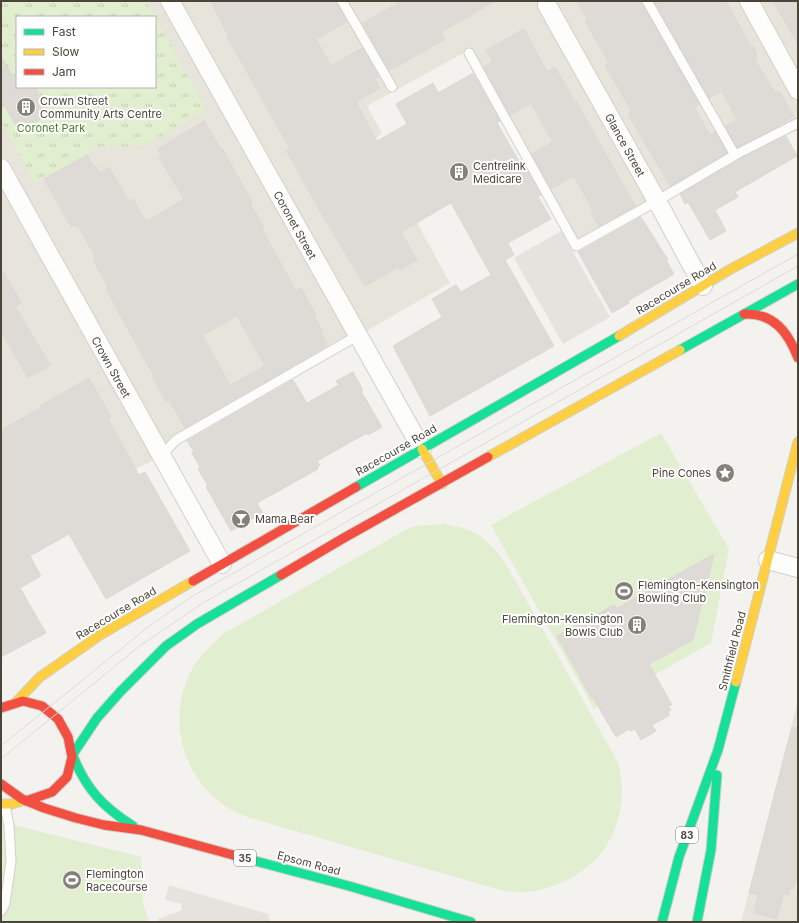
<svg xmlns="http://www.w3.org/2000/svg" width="799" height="923" font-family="Inter,sans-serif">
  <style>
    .residential { fill: #e7e4dc; fill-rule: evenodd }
    .grass { fill: #e1eecf }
    .park { fill: url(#park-tufts) }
    .parking { fill: #e6e3df }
    .building { fill: #dedbd6; stroke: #dcd9d4; fill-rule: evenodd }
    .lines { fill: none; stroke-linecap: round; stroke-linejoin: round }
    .lane-casing { stroke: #d2d0cb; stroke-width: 11 }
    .street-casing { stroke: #d2d0cb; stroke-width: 20 }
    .fast-casing { stroke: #d3cfc5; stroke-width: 11 }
    .slow-casing { stroke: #d3cfc5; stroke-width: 11 }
    .jam-casing { stroke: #d3cfc5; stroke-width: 11 }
    .lane { stroke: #fdfdfc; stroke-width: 9 }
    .street { stroke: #fdfdfc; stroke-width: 18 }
    .fast { stroke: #16e098; stroke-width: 9 }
    .slow { stroke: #ffcf43; stroke-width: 9 }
    .jam { stroke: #f24e42; stroke-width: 9 }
    .tram { stroke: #dbdbda; stroke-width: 1 }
    .labels { text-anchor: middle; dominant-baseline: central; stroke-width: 4; stroke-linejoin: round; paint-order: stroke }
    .shield { fill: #fff; stroke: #817c74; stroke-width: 1 }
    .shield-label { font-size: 10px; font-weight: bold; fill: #4b4439 }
    .poi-label { font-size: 11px; fill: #4b4439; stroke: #fff; text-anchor: start }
    .park-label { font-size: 11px; fill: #4a7f2a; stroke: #fff }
    .street-label { font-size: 11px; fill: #4b4439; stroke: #fff }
  </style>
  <defs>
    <pattern id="park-tufts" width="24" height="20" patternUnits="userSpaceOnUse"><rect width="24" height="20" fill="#e1eecf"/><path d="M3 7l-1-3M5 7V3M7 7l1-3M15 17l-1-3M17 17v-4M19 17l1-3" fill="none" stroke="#c3cdb2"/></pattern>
  </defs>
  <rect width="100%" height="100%" fill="#f4f2ee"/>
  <!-- residential -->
  <g class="residential">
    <path d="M1 1H798V121L575 250 469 50 367 106 382 133 373 142 450 283 176 440 161 456 1 541ZM17 17H155V87H17Z"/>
    <path d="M798 700V922H741Z"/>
  </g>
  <!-- grass -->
  <g class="grass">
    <path d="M661 433 729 549 711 643 594 709 491 525Z"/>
    <path d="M443 524C451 526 461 527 468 530 484 535 494 549 504 561L619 764C623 785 623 808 615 828 601 868 557 893 516 892 510 892 503 890 497 889L247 817C238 813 228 809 220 802 181 772 168 718 190 673 197 658 211 646 223 634L407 529 416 526Z"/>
    <path d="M1 822 141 857 143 903 149 922H1Z"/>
  </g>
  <!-- park -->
  <path class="park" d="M1 1H146L155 17H17V87H155V17L206 109 155 140 145 145H133L123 148 114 144 102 146 34 183 1 120Z"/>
  <!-- parking -->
  <g class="parking">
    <path d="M561 231 610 317 563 344 514 258Z"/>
    <path d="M169 885 268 914 270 922H159L158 919 182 910 181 904 165 900Z"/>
  </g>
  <!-- building -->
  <g class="building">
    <path d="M211 1H336L347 22 316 39 331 66 362 48 379 77 375 79 380 88 356 102 377 141 407 124 396 104 433 83 438 93 473 73 500 121 497 123 519 161 521 160 541 195 538 197 551 219 508 243 514 255 505 260 554 346 430 416 393 346 442 317 432 299 456 285 461 292 491 275 451 203 401 232 417 260 400 270 398 267 365 286 324 218 286 150 289 149V147L235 51 227 36 228 35Z"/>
    <path d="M402 1H495L441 32 445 39 389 71 363 23Z"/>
    <path d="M577 1H641L699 104 694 107 710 135 715 132 727 153 670 186 628 114 632 112 605 65 609 63 585 21 588 20Z"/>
    <path d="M654 1H726L750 45 753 46 756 52V61L775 93 779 91 794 116 779 125 780 126 737 147 725 126 737 120 722 91 709 98Z"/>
    <path d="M773 1H798V44L782 17Z"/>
    <path d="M524 29 547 72 555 67 575 102 576 101 635 206 599 226 591 214 594 212 574 176 551 189 532 154 553 142 531 103 510 115 484 67 493 62 486 50Z"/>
    <path d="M1 56 17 83V87H35L50 114 19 131 1 99Z"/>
    <path d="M204 121 221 149 222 148 252 202 250 203 264 227 262 229 296 291 301 288 316 315 314 316 322 330 321 332 328 345 185 428 169 400 166 401 152 376H154L114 304 106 288 108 287 93 260 96 258 78 226 76 227 75 225 71 227 44 179 87 155 94 167 96 166 100 173 109 167 129 201 133 199 146 222 184 199 159 157 162 155 158 149ZM237 316 265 366 230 385 202 335Z"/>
    <path d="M786 136 797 156 735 192 738 197 715 210 726 231 710 240 688 202 685 204 680 194 738 160Z"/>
    <path d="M641 217 668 260H666L674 274 628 301 629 303 612 313 578 252Z"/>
    <path d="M1 268 21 302 15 306 50 365 28 378 1 331Z"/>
    <path d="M353 372 363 390 361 391 382 427 368 435 367 433 317 461 320 465 317 467 318 469 257 503 263 513 231 531 206 487 208 486 198 469 200 467 192 453 194 452 187 441 293 380 307 403 339 385 336 381Z"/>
    <path d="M89 378 111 417 108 419 139 475 145 472 190 551 106 599 69 534 30 556 41 576 20 588 46 633 1 657V430L41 408 40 406Z"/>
    <path d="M714 554 693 640 649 664 672 705 668 706 671 710 668 712 670 715 652 725 656 731 641 740 635 729 630 731 629 729 616 737 592 696 591 697 557 636 614 605 617 608Z"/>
    <path d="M792 727 798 728V873L793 889 790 888 788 895 784 893 777 919 754 913 758 895 749 893Z"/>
  </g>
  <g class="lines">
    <defs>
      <g id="lane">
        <path d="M342 1 392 87"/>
        <path d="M647 1 735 155"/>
        <path d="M469 53 576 246 657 201 735 155 798 123"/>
        <path d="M161 456 176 440 357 336"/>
        <path d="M1 911 5 904 11 861 9 826 5 804"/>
      </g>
      <g id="street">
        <path d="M170 1 422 449"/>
        <path d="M749 1 798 90"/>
        <path d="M547 5 657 201 703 286"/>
        <path d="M1 168 222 564"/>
        <path d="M768 560 798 568"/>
      </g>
      <g id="fast">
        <path d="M680 350 798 284"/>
        <path d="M356 487 619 336"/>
        <path d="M73 754 97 718 121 691 166 646 197 624 281 575"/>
        <path d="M73 756C86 789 103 807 133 826"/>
        <path d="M233 855 349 886 471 922"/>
        <path d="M662 922 679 857 718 750 736 682"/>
        <path d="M697 922 711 850 717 775"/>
      </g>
      <g id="slow">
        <path d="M619 336 729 270 798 233"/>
        <path d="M422 449 442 484"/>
        <path d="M488 457 680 350"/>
        <path d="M736 682 798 442"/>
        <path d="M16 702 40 677 100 635 193 581"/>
        <path d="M1 804H12L25 800"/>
      </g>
      <g id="jam">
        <path d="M744 314C774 313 788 332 798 358"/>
        <path d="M281 575 342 539 488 457"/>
        <path d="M193 581 356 487"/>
        <path d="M1 708 23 701 42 706 58 719 68 737 72 757 67 777 52 792 26 801"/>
        <path d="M1 784 22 799 44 808 76 818 104 825 141 830 233 855"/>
      </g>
    </defs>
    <!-- lane casing -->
    <use href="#lane" class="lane-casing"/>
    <!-- street casing -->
    <use href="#street" class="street-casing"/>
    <!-- fast casing -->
    <use href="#fast" class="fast-casing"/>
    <!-- slow casing -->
    <use href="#slow" class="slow-casing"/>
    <!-- jam casing -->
    <use href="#jam" class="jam-casing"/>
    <!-- lane -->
    <use href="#lane" class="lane"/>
    <!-- street -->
    <use href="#street" class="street"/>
    <!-- fast -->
    <use href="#fast" class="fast"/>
    <!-- slow -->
    <use href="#slow" class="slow"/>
    <!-- jam -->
    <use href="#jam" class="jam"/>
    <!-- tram -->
    <g class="tram">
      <path d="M1 746 148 627 191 597 798 254"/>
      <path d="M1 759 141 645 203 603 798 266"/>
    </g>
  </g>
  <!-- icons -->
  <defs>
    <symbol id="building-disc" viewBox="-11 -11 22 22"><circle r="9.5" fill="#868178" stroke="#fff"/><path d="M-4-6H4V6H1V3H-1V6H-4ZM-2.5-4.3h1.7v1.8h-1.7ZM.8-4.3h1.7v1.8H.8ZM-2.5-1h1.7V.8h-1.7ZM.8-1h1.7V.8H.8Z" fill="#fff"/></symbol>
    <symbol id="sight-disc" viewBox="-11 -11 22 22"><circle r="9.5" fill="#868178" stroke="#fff"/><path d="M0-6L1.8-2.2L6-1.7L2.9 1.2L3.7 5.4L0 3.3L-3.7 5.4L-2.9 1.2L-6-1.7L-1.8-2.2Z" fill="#fff"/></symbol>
    <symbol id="bar-disc" viewBox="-11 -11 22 22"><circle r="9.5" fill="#868178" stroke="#fff"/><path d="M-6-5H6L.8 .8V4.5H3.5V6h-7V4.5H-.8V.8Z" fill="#fff"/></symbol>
    <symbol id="stadium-disc" viewBox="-11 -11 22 22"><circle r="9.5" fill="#868178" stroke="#fff"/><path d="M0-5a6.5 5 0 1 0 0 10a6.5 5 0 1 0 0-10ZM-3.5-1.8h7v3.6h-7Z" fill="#fff"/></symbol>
  </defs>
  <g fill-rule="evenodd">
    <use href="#building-disc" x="15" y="96" width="22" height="22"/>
    <use href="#building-disc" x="448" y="161" width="22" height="22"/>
    <use href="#sight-disc" x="714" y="462" width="22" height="22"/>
    <use href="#bar-disc" x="230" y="508" width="22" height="22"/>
    <use href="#stadium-disc" x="613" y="580" width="22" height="22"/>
    <use href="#building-disc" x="626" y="614" width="22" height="22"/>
    <use href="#stadium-disc" x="61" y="869" width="22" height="22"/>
  </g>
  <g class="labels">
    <!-- shield labels -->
    <g class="shield">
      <rect x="676" y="827" width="22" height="16" rx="3"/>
      <rect x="234" y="850" width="22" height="16" rx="3"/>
    </g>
    <g class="shield-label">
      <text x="687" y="835">83</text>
      <text x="245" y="858">35</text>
    </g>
    <!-- poi labels -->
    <g class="poi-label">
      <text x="40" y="101">Crown Street<tspan x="40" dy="13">Community Arts Centre</tspan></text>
      <text x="473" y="166">Centrelink<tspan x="473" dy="13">Medicare</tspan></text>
      <text x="711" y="473" text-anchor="end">Pine Cones</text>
      <text x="255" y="519">Mama Bear</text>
      <text x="638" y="585">Flemington-Kensington<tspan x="638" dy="13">Bowling Club</tspan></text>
      <text x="623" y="619" text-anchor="end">Flemington-Kensington<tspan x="623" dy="13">Bowls Club</tspan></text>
      <text x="86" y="874">Flemington<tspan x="86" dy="13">Racecourse</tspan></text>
    </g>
    <!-- park labels -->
    <g class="park-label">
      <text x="51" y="128">Coronet Park</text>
    </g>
    <!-- street labels -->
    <g class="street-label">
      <text transform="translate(625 145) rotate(61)">Glance Street</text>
      <text transform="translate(295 225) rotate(61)">Coronet Street</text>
      <text transform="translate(676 288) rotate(-31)">Racecourse Road</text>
      <text transform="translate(111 367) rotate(61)">Crown Street</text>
      <text transform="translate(396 450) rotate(-30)">Racecourse Road</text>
      <text transform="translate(116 613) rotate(-31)">Racecourse Road</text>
      <text transform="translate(732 651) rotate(-76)">Smithfield Road</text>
      <text transform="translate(309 863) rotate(15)">Epsom Road</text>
    </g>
  </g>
  <!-- border -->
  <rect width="799" height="923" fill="none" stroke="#4b4439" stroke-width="4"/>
  <!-- legend -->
  <rect x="16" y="16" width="140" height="72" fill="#ffffff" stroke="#b7b4b0"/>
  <rect x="24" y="29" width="20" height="6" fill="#16e098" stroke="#b7b4b0"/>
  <text x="52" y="36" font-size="12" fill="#4b4439">Fast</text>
  <rect x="24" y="49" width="20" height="6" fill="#ffcf43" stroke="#b7b4b0"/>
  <text x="52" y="56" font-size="12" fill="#4b4439">Slow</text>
  <rect x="24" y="69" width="20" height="6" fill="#f24e42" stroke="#b7b4b0"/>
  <text x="52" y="76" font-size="12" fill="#4b4439">Jam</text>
</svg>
